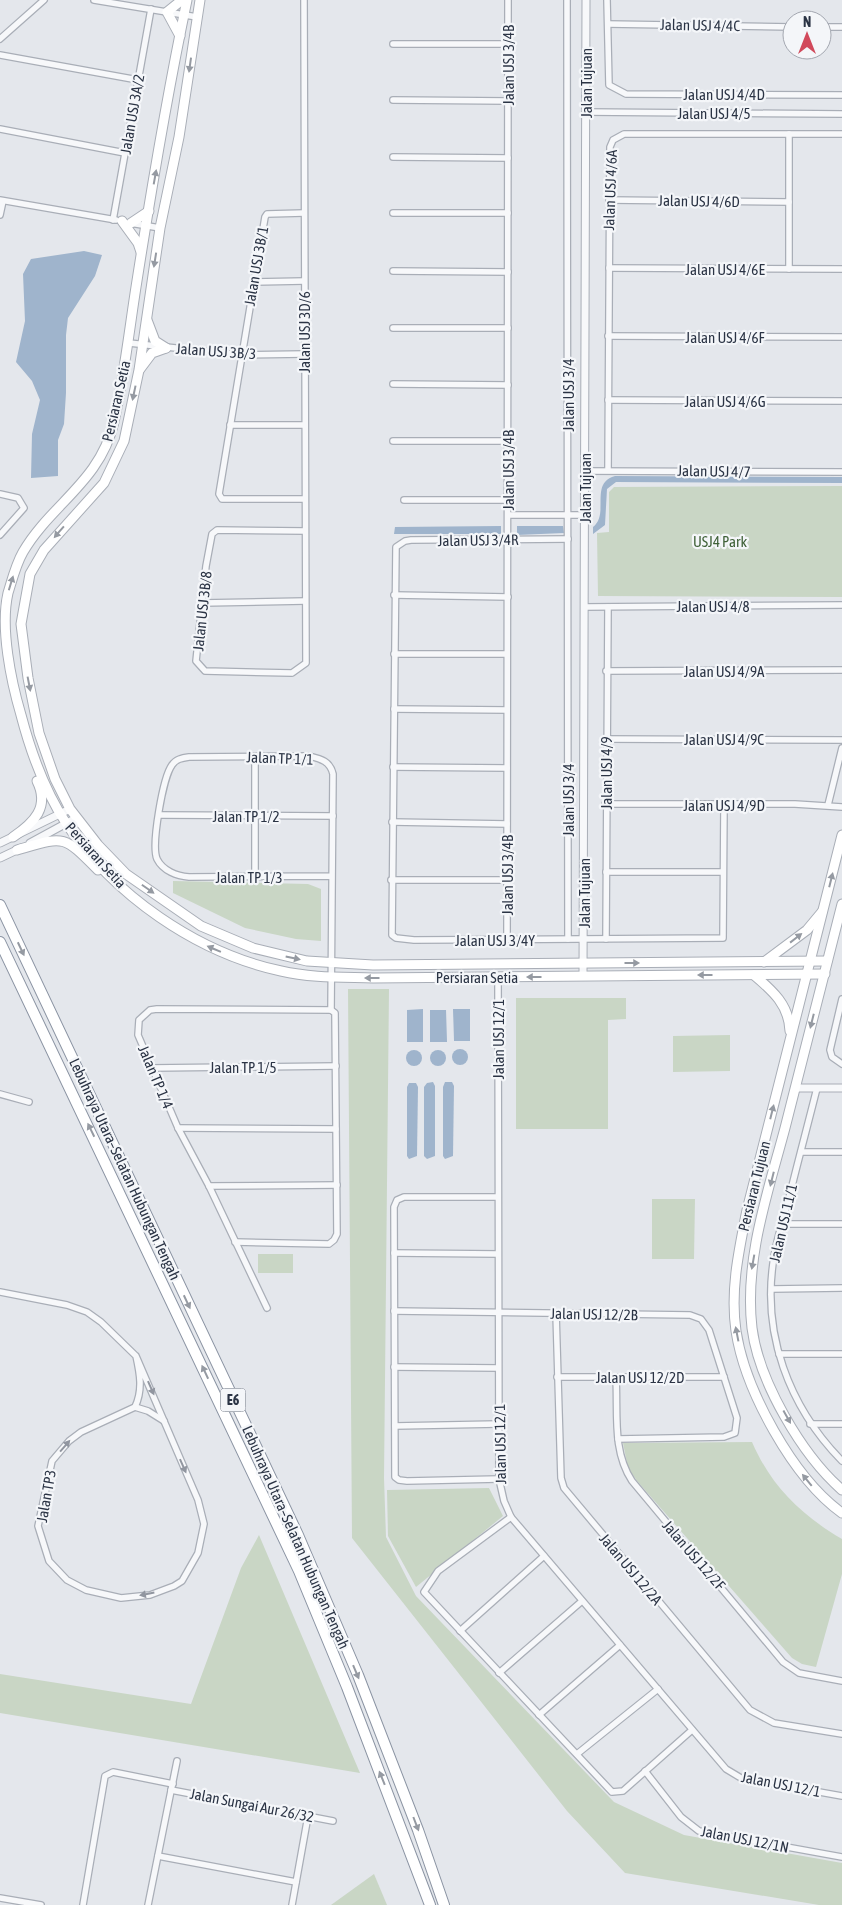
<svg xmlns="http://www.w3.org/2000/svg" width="842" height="1905" font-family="'Asap Condensed',sans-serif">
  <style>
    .green { fill: #c9d6c5 }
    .water { fill: #9fb4cc }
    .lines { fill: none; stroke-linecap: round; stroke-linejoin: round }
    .minor-casing { stroke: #a9aeb7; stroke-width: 8 }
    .tertiary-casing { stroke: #a9aeb7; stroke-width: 9 }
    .secondary-casing { stroke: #a9aeb7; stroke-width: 11 }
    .motorway-casing { stroke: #8b94a3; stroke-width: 12 }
    .minor { stroke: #f7f8fa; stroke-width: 5.5 }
    .tertiary { stroke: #f7f8fa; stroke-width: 7 }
    .secondary { stroke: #fff; stroke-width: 9 }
    .motorway { stroke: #fff; stroke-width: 10 }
    .oneway { fill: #959aa2 }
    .oneway2 { fill: #9196a0 }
    .labels { text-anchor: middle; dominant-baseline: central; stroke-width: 4.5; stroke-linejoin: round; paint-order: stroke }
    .shield { fill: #f4f6f9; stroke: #676e7b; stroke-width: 1 }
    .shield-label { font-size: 14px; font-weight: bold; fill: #2b3445 }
    .street-label { font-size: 15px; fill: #2b3445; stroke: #f4f6f9 }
    .park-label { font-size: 15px; fill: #3f6138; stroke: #f4f6f9 }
  </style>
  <rect width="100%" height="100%" fill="#e4e7ec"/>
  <!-- green -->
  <g class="green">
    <path d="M842 486V597L598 596 597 533 609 532V492L614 487Z"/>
    <path d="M173 881 308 884 321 889V941L296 939 245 928 173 893Z"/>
    <path d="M348 989H389L384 1478 386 1537 416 1596 614 1802 684 1835 842 1863V1905H819L625 1873 567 1811 352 1538Z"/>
    <path d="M516 998H626V1019L608 1020V1129H516Z"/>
    <path d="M730 1035V1071L673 1072V1036Z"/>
    <path d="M652 1199H695L694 1259H652Z"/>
    <rect x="258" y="1254" width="35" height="19"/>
    <path d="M752 1442C771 1486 801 1515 842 1539V1574L816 1667 802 1664 792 1658 637 1481 628 1468 623 1443Z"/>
    <path d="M489 1488 503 1516 416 1587 388 1536 387 1490Z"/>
    <path d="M259 1535 360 1773 0 1713V1674L191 1704 241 1568Z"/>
    <path d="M374 1874 387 1905H331Z"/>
  </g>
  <!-- water -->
  <g class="water">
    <path d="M84 251 102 255 95 276 68 318 66 335V393L64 424 58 440V476L31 478 32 434 40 400 32 381 16 362 25 321 23 274 31 259Z"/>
    <path d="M615 476 842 477V483L616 482 607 489 605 525 593 534V527C610 514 589 483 615 476Z"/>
    <path d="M501 526V534H394L395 527Z"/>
    <path d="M517 526H563L564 533 517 535Z"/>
    <path d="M423 1009V1042H407V1010Z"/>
    <path d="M453 1009H470V1041H454Z"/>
    <path d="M430 1010H446L447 1042H430Z"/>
    <circle cx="460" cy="1057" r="8"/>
    <circle cx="438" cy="1058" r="8"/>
    <circle cx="414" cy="1058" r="8"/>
    <path d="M433 1082 435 1086V1156L427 1159 424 1156V1087L427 1083Z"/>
    <path d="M445 1082H452L454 1086 453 1156 445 1159 443 1156V1087Z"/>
    <path d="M409 1083H416L418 1087 417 1156 409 1159 407 1156V1087Z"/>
  </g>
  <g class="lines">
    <defs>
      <g id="minor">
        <path d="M94 0 197 17"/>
        <path d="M304 0 306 663 292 673 205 671 196 661 206 566 212 534 217 530 305 531"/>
        <path d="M567 0 568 939"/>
        <path d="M607 0 609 85 626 94 842 95"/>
        <path d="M608 24 792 27"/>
        <path d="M822 27H842"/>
        <path d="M0 39 44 0"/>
        <path d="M393 44H508"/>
        <path d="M0 55 138 80"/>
        <path d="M393 100 508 101"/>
        <path d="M586 112 842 114"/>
        <path d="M0 129 125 153"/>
        <path d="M789 134V269"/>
        <path d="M393 157 508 158"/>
        <path d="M0 200 116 220"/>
        <path d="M609 200 789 202"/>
        <path d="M304 213 267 214 265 217 219 494 222 499H305"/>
        <path d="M393 213H508"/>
        <path d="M0 215 3 201"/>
        <path d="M113 220 151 9"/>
        <path d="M130 223 160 228"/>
        <path d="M609 268 842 269"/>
        <path d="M393 271 508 272"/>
        <path d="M254 282 304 281"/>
        <path d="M393 328H508"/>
        <path d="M608 336 842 337"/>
        <path d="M129 343 241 355 304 354"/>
        <path d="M393 384 508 385"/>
        <path d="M608 400 842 401"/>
        <path d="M230 425H305"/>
        <path d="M393 441H508"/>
        <path d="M608 470 610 147 613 140 624 134H842"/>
        <path d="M585 471 842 472"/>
        <path d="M0 494 18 498 24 508 0 535"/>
        <path d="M404 500H508"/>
        <path d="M508 515H585"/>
        <path d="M568 539 411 540 405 541 396 547 392 935 396 938 414 940 723 938 724 805"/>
        <path d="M394 595 508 597"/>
        <path d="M202 603 305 601"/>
        <path d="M585 607 842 605"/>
        <path d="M394 654H507"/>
        <path d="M606 671 842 670"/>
        <path d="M394 709 507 710"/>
        <path d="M606 739 842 740"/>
        <path d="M255 756V877"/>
        <path d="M393 767 507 768"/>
        <path d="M605 804H795L842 807"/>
        <path d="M828 805 842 748"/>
        <path d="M160 815 333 816"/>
        <path d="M392 822 507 824"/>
        <path d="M606 872H723"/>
        <path d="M391 880H507"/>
        <path d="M606 939 608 607"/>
        <path d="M507 940 508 0"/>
        <path d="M498 977 499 1479 504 1501 511 1517 726 1769 741 1778 842 1796"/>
        <path d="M842 999 830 1050 832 1057 842 1064"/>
        <path d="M151 1068 336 1066"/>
        <path d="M817 1088C808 1124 798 1161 789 1198 784 1217 777 1237 774 1257 761 1333 789 1407 842 1461"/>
        <path d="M0 1094 29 1102"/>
        <path d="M178 1128 336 1129"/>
        <path d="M801 1152H842"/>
        <path d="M209 1186 337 1185"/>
        <path d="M498 1197H404L397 1200 394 1207 395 1477 399 1480 407 1481 499 1479"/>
        <path d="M782 1224H842"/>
        <path d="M235 1242 329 1244 334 1240 337 1234 335 1013 331 1010 333 774C330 761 321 759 309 756L189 757C182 758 176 759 172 765 163 777 151 845 157 859 163 871 177 876 189 877L332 876"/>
        <path d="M394 1253 498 1254"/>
        <path d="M772 1289 842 1288"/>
        <path d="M0 1292 67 1305 87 1312 101 1322 136 1356 198 1500 204 1524 198 1553 182 1581 174 1586 150 1595 121 1598 86 1590 67 1580 49 1561 38 1526 52 1461 69 1441 81 1432 135 1407C143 1390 140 1374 136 1356"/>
        <path d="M267 1308 209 1186 178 1128 138 1035 139 1020 150 1010 157 1009 331 1010"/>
        <path d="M394 1311 690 1315 701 1319 709 1330 737 1418 735 1433 724 1437 618 1439"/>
        <path d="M556 1313 561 1478 564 1488 750 1710 774 1723 842 1734"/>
        <path d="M779 1354H842"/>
        <path d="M394 1367 498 1368"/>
        <path d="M557 1377H724"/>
        <path d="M616 1378C618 1413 612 1451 632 1481L783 1662 799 1673 842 1681"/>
        <path d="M135 1407 148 1411 164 1421"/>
        <path d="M810 1424H842"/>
        <path d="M395 1426 498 1424"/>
        <path d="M511 1517 438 1571 424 1592 612 1792 623 1791 692 1730"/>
        <path d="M460 1631 544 1556"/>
        <path d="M499 1673 582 1601"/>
        <path d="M539 1715 620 1645"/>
        <path d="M577 1754 658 1689"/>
        <path d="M645 1771 681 1817 699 1831 842 1857"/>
        <path d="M171 1790 333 1821"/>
        <path d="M158 1856 296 1882"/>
        <path d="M0 1898 41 1905"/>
        <path d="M83 1905 105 1776 113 1772 173 1784"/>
        <path d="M148 1905 177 1761"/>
        <path d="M292 1905 308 1816"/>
      </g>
      <g id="tertiary">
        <path d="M0 843 70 809"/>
        <path d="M30 843 76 818"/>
        <path d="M0 858 21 848"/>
        <path d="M583 976 586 0"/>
        <path d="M795 1088H842"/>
      </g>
      <g id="secondary">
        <path d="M187 0C167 95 151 191 136 287 129 332 124 377 114 422 100 482 51 504 23 552 16 564 12 580 8 593 0 628 11 681 21 715 31 753 44 790 66 823 113 895 197 953 281 971 311 978 342 977 373 978L825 974"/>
        <path d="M200 0 179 137 160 228 139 370 124 441 104 483 44 550 30 574 21 624 28 678 39 733 55 779 70 809 98 845 126 874 201 926 253 948 307 961 373 965 827 961"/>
        <path d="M180 36 167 12 182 0"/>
        <path d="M122 221 138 243 141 252"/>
        <path d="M131 223 149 211"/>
        <path d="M147 320 155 341 166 348"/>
        <path d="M140 369 152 353 166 348"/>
        <path d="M842 835 747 1210C739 1250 730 1290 736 1331 745 1390 793 1478 842 1513"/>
        <path d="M13 837C34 823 50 807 37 781"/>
        <path d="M17 850C65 836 62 834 98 870"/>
        <path d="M842 904C823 978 804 1053 785 1128 768 1192 744 1260 752 1328 759 1382 802 1455 842 1490"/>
        <path d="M764 962 807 930 822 912"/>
        <path d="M754 975C773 991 789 1005 790 1031"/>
      </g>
      <g id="motorway">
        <path d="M0 905 298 1535 358 1675 418 1830 444 1905"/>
        <path d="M0 942 299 1571 347 1687 430 1905"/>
      </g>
    </defs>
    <!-- minor casing -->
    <use href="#minor" class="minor-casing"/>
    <!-- tertiary casing -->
    <use href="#tertiary" class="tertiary-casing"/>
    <!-- secondary casing -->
    <use href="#secondary" class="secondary-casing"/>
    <!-- motorway casing -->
    <use href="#motorway" class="motorway-casing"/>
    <!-- minor -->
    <use href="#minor" class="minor"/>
    <!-- tertiary -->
    <use href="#tertiary" class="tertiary"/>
    <!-- secondary -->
    <use href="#secondary" class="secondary"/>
    <!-- motorway -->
    <use href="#motorway" class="motorway"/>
  </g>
  <!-- one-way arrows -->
  <defs><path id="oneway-solid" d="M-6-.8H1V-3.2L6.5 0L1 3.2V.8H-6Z" transform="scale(1.25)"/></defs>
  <g class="oneway">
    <use href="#oneway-solid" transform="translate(190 65) rotate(98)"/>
    <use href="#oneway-solid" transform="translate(155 177) rotate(-80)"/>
    <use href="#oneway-solid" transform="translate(155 260) rotate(99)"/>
    <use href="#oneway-solid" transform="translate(134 393) rotate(102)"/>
    <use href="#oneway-solid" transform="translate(59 532) rotate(131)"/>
    <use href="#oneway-solid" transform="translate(11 583) rotate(-73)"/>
    <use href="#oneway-solid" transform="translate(29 684) rotate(79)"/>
    <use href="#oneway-solid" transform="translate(831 880) rotate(-76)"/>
    <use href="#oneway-solid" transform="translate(148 889) rotate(35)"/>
    <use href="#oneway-solid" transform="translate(796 938) rotate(-38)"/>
    <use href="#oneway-solid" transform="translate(21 949) rotate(65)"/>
    <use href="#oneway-solid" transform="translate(214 949) rotate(-157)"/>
    <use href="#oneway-solid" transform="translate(293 958) rotate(12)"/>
    <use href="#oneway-solid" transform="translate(632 963)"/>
    <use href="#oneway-solid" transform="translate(705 975) rotate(180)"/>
    <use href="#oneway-solid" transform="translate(534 977) rotate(180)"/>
    <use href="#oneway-solid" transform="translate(372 978) rotate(-180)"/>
    <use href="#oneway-solid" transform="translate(812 1021) rotate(104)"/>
    <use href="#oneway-solid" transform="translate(772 1112) rotate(-76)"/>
    <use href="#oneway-solid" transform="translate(91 1130) rotate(-116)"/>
    <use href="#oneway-solid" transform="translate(772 1179) rotate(104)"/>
    <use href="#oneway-solid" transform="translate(753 1262) rotate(100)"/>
    <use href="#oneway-solid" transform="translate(187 1302) rotate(65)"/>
    <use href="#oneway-solid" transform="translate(737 1334) rotate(-101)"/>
    <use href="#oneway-solid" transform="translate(205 1372) rotate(-115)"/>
    <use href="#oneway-solid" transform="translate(787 1417) rotate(61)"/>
    <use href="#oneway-solid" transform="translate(807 1480) rotate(-129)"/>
    <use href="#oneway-solid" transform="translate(356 1672) rotate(67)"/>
    <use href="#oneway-solid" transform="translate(382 1778) rotate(-112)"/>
    <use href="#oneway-solid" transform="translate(416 1824) rotate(69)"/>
  </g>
  <g class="oneway2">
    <use href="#oneway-solid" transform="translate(151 1388) rotate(66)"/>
    <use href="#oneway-solid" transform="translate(65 1446) rotate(-49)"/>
    <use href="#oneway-solid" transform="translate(183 1466) rotate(66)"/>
    <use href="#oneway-solid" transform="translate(147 1594) rotate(169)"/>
  </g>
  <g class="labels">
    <!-- shield labels -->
    <rect class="shield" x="220.5" y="1388.5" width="25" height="23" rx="4"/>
    <g class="shield-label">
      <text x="233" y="1400">E6</text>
    </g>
    <!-- street labels -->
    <g class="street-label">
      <text transform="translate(700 25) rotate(1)">Jalan USJ 4/4C</text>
      <text transform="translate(508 65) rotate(-90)">Jalan USJ 3/4B</text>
      <text transform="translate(586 83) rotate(-90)">Jalan Tujuan</text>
      <text x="724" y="94">Jalan USJ 4/4D</text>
      <text x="714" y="113">Jalan USJ 4/5</text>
      <text transform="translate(132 114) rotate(-80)">Jalan USJ 3A/2</text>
      <text transform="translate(610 190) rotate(-88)">Jalan USJ 4/6A</text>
      <text transform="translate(699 201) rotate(1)">Jalan USJ 4/6D</text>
      <text transform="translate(256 266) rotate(-80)">Jalan USJ 3B/1</text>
      <text x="725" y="269">Jalan USJ 4/6E</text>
      <text transform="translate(304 332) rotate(-90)">Jalan USJ 3D/6</text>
      <text x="725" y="337">Jalan USJ 4/6F</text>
      <text transform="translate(216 351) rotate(4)">Jalan USJ 3B/3</text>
      <text transform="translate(568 395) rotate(-90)">Jalan USJ 3/4</text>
      <text transform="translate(116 401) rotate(-77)">Persiaran Setia</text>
      <text x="725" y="401">Jalan USJ 4/6G</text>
      <text transform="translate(508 470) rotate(-90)">Jalan USJ 3/4B</text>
      <text transform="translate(714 471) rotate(1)">Jalan USJ 4/7</text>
      <text transform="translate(585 488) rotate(-90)">Jalan Tujuan</text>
      <text transform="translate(478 540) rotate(-1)">Jalan USJ 3/4R</text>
      <text x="713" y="606">Jalan USJ 4/8</text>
      <text transform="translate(202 611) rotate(-84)">Jalan USJ 3B/8</text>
      <text x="724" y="671">Jalan USJ 4/9A</text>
      <text x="724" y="739">Jalan USJ 4/9C</text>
      <text transform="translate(280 758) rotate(2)">Jalan TP 1/1</text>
      <text transform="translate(606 773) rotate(-90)">Jalan USJ 4/9</text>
      <text transform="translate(568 800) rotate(-90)">Jalan USJ 3/4</text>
      <text x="724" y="805">Jalan USJ 4/9D</text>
      <text x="246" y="816">Jalan TP 1/2</text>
      <text transform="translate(96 855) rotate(48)">Persiaran Setia</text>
      <text transform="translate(507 875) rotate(-90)">Jalan USJ 3/4B</text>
      <text x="249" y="877">Jalan TP 1/3</text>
      <text transform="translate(584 893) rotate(-90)">Jalan Tujuan</text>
      <text x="495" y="940">Jalan USJ 3/4Y</text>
      <text x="477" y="977">Persiaran Setia</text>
      <text transform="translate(498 1039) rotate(-90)">Jalan USJ 12/1</text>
      <text x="243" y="1067">Jalan TP 1/5</text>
      <text transform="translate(156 1077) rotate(67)">Jalan TP 1/4</text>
      <text transform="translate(125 1169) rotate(65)">Lebuhraya Utara–Selatan Hubungan Tengah</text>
      <text transform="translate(754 1186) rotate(-76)">Persiaran Tujuan</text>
      <text transform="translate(783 1223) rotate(-77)">Jalan USJ 11/1</text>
      <text transform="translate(594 1314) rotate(1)">Jalan USJ 12/2B</text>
      <text x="640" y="1377">Jalan USJ 12/2D</text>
      <text transform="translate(500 1444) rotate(-91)">Jalan USJ 12/1</text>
      <text transform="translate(46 1496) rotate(-80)">Jalan TP3</text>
      <text transform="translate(296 1537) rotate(66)">Lebuhraya Utara–Selatan Hubungan Tengah</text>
      <text transform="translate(694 1555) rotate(49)">Jalan USJ 12/2F</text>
      <text transform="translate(631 1569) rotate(50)">Jalan USJ 12/2A</text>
      <text transform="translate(781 1784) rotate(11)">Jalan USJ 12/1</text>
      <text transform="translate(252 1805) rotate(11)">Jalan Sungai Aur 26/32</text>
      <text transform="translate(745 1839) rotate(11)">Jalan USJ 12/1N</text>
    </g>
    <!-- park labels -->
    <g class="park-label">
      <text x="720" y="541">USJ4 Park</text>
    </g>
  </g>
  <!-- north arrow -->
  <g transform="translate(807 35)"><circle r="24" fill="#f4f6f9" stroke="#a4a8b1"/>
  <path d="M0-4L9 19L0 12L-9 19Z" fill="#d1495b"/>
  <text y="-8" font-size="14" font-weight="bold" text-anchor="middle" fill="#2b3445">N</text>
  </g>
</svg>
